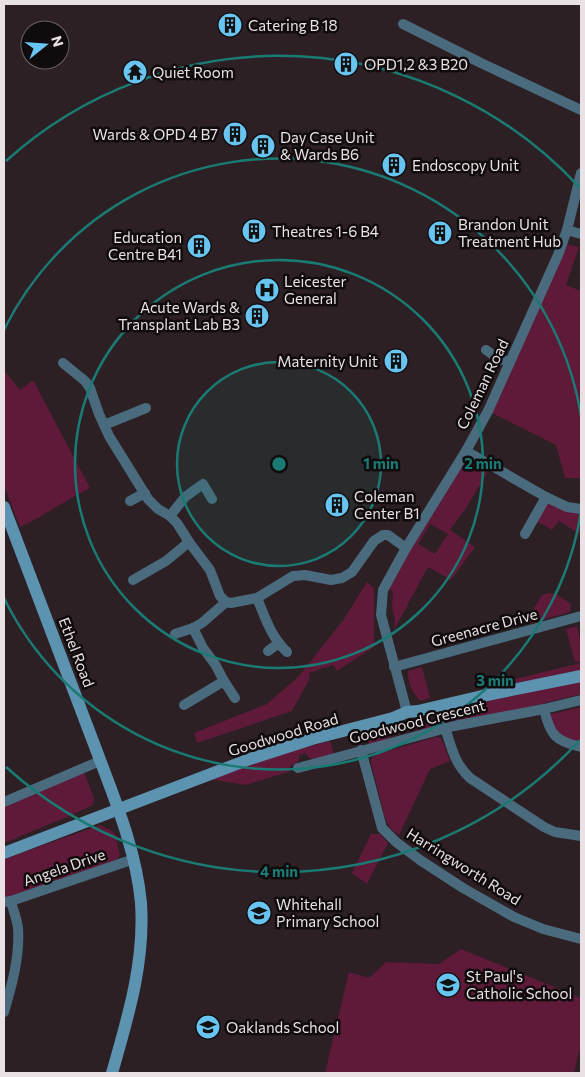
<svg xmlns="http://www.w3.org/2000/svg" width="585" height="1077" font-family="Commissioner,sans-serif">
  <style>
    .green { fill: #5f1939; fill-rule: evenodd }
    .lines { fill: none; stroke-linecap: round; stroke-linejoin: round }
    .street { stroke: #496b7d; stroke-width: 10 }
    .secondary { stroke: #5c93b0; stroke-width: 12 }
    .ring { fill: none; stroke: #1a7b74; stroke-width: 2.5 }
    .labels { text-anchor: middle; dominant-baseline: central; stroke-width: 5; stroke-linejoin: round; paint-order: stroke }
    .poi-label { font-size: 15px; fill: #e9e1e3; stroke: #100b0d; text-anchor: start }
    .street-label { font-size: 15px; fill: #e9e1e3; stroke: #100b0d }
    .centre { fill: #1a7b74; stroke: #100b0d; stroke-width: 2.5 }
    .ring-label { font-size: 15px; text-anchor: middle; font-weight: bold; fill: #1a7b74; stroke: #100b0d; stroke-width: 5; stroke-linejoin: round; paint-order: stroke }
  </style>
  <rect width="100%" height="100%" fill="#2c2024"/>
  <!-- green -->
  <g class="green">
    <path d="M562 243 579 247 566 285 581 291V478H565L556 445 488 411Z"/>
    <path d="M4 370 20 390 33 380 90 488C66 500 44 516 20 527L4 486Z"/>
    <path d="M466 451 491 466 466 508 450 530 475 547 451 580 428 567 394 630 395 620 392 607 393 591 386 588ZM430 524 448 534 435 554 418 544Z"/>
    <path d="M546 497 581 509V535L559 521 552 530 533 519Z"/>
    <path d="M367 582 374 588V647L337 671 333 665 309 673V680L292 711 197 743 194 733 267 704 299 676 344 619Z"/>
    <path d="M549 593 556 594 571 604 570 612 531 623 529 616 542 595Z"/>
    <path d="M577 626 581 646V661L575 662 566 629Z"/>
    <path d="M580 663 581 664V671L496 687 495 684Z"/>
    <path d="M422 667 430 698 420 701C413 695 407 680 408 671Z"/>
    <path d="M581 681V694L513 711 455 722 453 716 439 717 438 711Z"/>
    <path d="M581 707V744L555 732 550 718 551 714Z"/>
    <path d="M426 718 428 721 451 718 452 723 426 729 408 731 392 736 384 741 369 745 367 737C385 727 406 723 426 718Z"/>
    <path d="M436 737 441 738 442 740 450 761 430 769 399 835 390 828 385 818 371 763C371 758 372 756 377 754Z"/>
    <path d="M330 741 334 755C324 757 311 764 305 753L299 755V759L297 763 290 766 291 771 246 785 214 780 213 778 287 752Z"/>
    <path d="M84 772 94 799 93 805 67 817 4 843V805Z"/>
    <path d="M100 825 112 831 115 834 120 855 113 863 4 898V859Z"/>
    <path d="M371 834H380L388 843 367 884 352 873Z"/>
    <path d="M461 949 581 998V1043L574 1073H325L349 972 369 978 386 962 439 964Z"/>
  </g>
  <g class="lines">
    <!-- street -->
    <g class="street">
      <path d="M403 24 481 63 581 110"/>
      <path d="M567 230 581 234"/>
      <path d="M486 350 499 359 510 362"/>
      <path d="M63 363 85 381 90 388 99 414 109 436 148 499 158 509 170 516 177 523 189 542 210 570 220 596 226 602 231 603 257 598 293 576 305 575 331 580 342 578 352 572 374 541 383 535H388L406 548"/>
      <path d="M104 425 146 408"/>
      <path d="M466 451 546 497 567 507 581 509"/>
      <path d="M130 501 145 493"/>
      <path d="M170 516 185 497 203 484 212 499"/>
      <path d="M525 534 546 497"/>
      <path d="M133 580 166 561 189 542"/>
      <path d="M257 598C265 617 271 637 287 652"/>
      <path d="M226 602 202 623 193 628 203 648 215 664 224 681 235 698"/>
      <path d="M175 634 193 628"/>
      <path d="M268 651 279 643"/>
      <path d="M394 667 581 616"/>
      <path d="M184 705 224 681"/>
      <path d="M544 709C550 735 555 741 581 747"/>
      <path d="M407 712 381 615 383 590 406 548 466 451 488 411 558 255 567 230 581 173"/>
      <path d="M445 728C452 748 454 763 470 778L544 827 555 832 581 836"/>
      <path d="M361 750 382 828 396 842 420 860 463 888 514 917 543 929 581 939"/>
      <path d="M298 768 454 726 544 709 581 700"/>
      <path d="M4 802 100 761"/>
      <path d="M4 902 11 901 134 859"/>
      <path d="M4 1012C12 985 20 956 18 928 17 919 13 910 11 901"/>
    </g>
    <!-- secondary -->
    <g class="secondary">
      <path d="M4 507C34 586 64 665 94 744 113 795 136 848 141 903 145 962 128 1017 112 1073"/>
      <path d="M4 853 250 759 312 739 393 718 407 712 418 711 482 696 581 676"/>
    </g>
  </g>
  <!-- distance rings -->
  <circle cx="279" cy="464" r="102" fill="#1a7b74" fill-opacity=".12"/>
  <g class="ring">
    <circle cx="279" cy="464" r="102"/>
    <circle cx="279" cy="464" r="204"/>
    <path d="M581 512A306 306 0 0 1 4 598M4 330A306 306 0 0 1 581 416"/>
    <path d="M580 740A408 408 0 0 1 6 767M6 161A408 408 0 0 1 580 188"/>
  </g>
  <!-- icons -->
  <defs>
    <symbol id="building-disc" viewBox="-11 -11 22 22"><circle r="9.5" fill="#68c4f0" stroke="#100b0d"/><path d="M-4-6H4V6H1V3H-1V6H-4ZM-2.5-4.3h1.7v1.8h-1.7ZM.8-4.3h1.7v1.8H.8ZM-2.5-1h1.7V.8h-1.7ZM.8-1h1.7V.8H.8Z" fill="#111"/></symbol>
    <symbol id="temple-disc" viewBox="-11 -11 22 22"><circle r="9.5" fill="#68c4f0" stroke="#100b0d"/><path d="M0-6L5-2H3V0L6.5 2.5H4V6H1.5V3h-3V6H-4V2.5H-6.5L-3 0V-2H-5Z" fill="#111"/></symbol>
    <symbol id="hospital-disc" viewBox="-11 -11 22 22"><circle r="9.5" fill="#68c4f0" stroke="#100b0d"/><path d="M-5-5h3v3.5h4V-5h3V5h-3V1.5h-4V5h-3Z" fill="#111"/></symbol>
    <symbol id="school-disc" viewBox="-11 -11 22 22"><circle r="9.5" fill="#68c4f0" stroke="#100b0d"/><path d="M0-5L7-2L0 1L-7-2ZM-4 1L0 2.5L4 1V4Q0 6-4 4Z" fill="#111"/></symbol>
  </defs>
  <g fill-rule="evenodd">
    <use href="#building-disc" x="216" y="11" width="28" height="28"/>
    <use href="#building-disc" x="332" y="50" width="28" height="28"/>
    <use href="#temple-disc" x="121" y="58" width="28" height="28"/>
    <use href="#building-disc" x="221" y="120" width="28" height="28"/>
    <use href="#building-disc" x="249" y="132" width="28" height="28"/>
    <use href="#building-disc" x="380" y="151" width="28" height="28"/>
    <use href="#building-disc" x="240" y="217" width="28" height="28"/>
    <use href="#building-disc" x="426" y="219" width="28" height="28"/>
    <use href="#building-disc" x="185" y="232" width="28" height="28"/>
    <use href="#hospital-disc" x="253" y="276" width="28" height="28"/>
    <use href="#building-disc" x="243" y="302" width="28" height="28"/>
    <use href="#building-disc" x="382" y="347" width="28" height="28"/>
    <use href="#building-disc" x="323" y="491" width="28" height="28"/>
    <use href="#school-disc" x="245" y="899" width="28" height="28"/>
    <use href="#school-disc" x="434" y="971" width="28" height="28"/>
    <use href="#school-disc" x="194" y="1013" width="28" height="28"/>
  </g>
  <g class="labels">
    <!-- poi labels -->
    <g class="poi-label">
      <text x="248" y="25">Catering B 18</text>
      <text x="364" y="64">OPD1,2 &amp;3 B20</text>
      <text x="152" y="72">Quiet Room</text>
      <text x="218" y="134" text-anchor="end">Wards &amp; OPD 4 B7</text>
      <text x="280" y="137">Day Case Unit<tspan x="280" dy="17">&amp; Wards B6</tspan></text>
      <text x="412" y="165">Endoscopy Unit</text>
      <text x="458" y="224">Brandon Unit<tspan x="458" dy="17">Treatment Hub</tspan></text>
      <text x="272" y="231">Theatres 1-6 B4</text>
      <text x="182" y="237" text-anchor="end">Education<tspan x="182" dy="17">Centre B41</tspan></text>
      <text x="284" y="281">Leicester<tspan x="284" dy="17">General</tspan></text>
      <text x="240" y="307" text-anchor="end">Acute Wards &amp;<tspan x="240" dy="17">Transplant Lab B3</tspan></text>
      <text x="378" y="361" text-anchor="end">Maternity Unit</text>
      <text x="354" y="496">Coleman<tspan x="354" dy="17">Center B1</tspan></text>
      <text x="276" y="904">Whitehall<tspan x="276" dy="17">Primary School</tspan></text>
      <text x="466" y="976">St Paul's<tspan x="466" dy="17">Catholic School</tspan></text>
      <text x="226" y="1027">Oaklands School</text>
    </g>
    <!-- street labels -->
    <g class="street-label">
      <text transform="translate(482 384) rotate(-64)">Coleman Road</text>
      <text transform="translate(484 627) rotate(-15)">Greenacre Drive</text>
      <text transform="translate(77 652) rotate(69)">Ethel Road</text>
      <text transform="translate(417 721) rotate(-14)">Goodwood Crescent</text>
      <text transform="translate(283 734) rotate(-17)">Goodwood Road</text>
      <text transform="translate(464 866) rotate(32)">Harringworth Road</text>
      <text transform="translate(64 867) rotate(-19)">Angela Drive</text>
    </g>
  </g>
  <circle cx="279" cy="464" r="8" class="centre"/>
  <g class="ring-label">
    <text x="381" y="469">1 min</text>
    <text x="483" y="469">2 min</text>
    <text x="495" y="686">3 min</text>
    <text x="279" y="877">4 min</text>
  </g>
  <!-- border -->
  <rect width="585" height="1077" fill="none" stroke="#e9e1e3" stroke-width="10"/>
  <!-- north arrow -->
  <g transform="translate(45 45) rotate(73)"><circle r="24" fill="#100b0d" stroke="#676163"/>
  <path d="M0-4L9 19L0 12L-9 19Z" fill="#68c4f0"/>
  <text y="-8" font-size="14" font-weight="bold" text-anchor="middle" fill="#e9e1e3">N</text>
  </g>
</svg>
